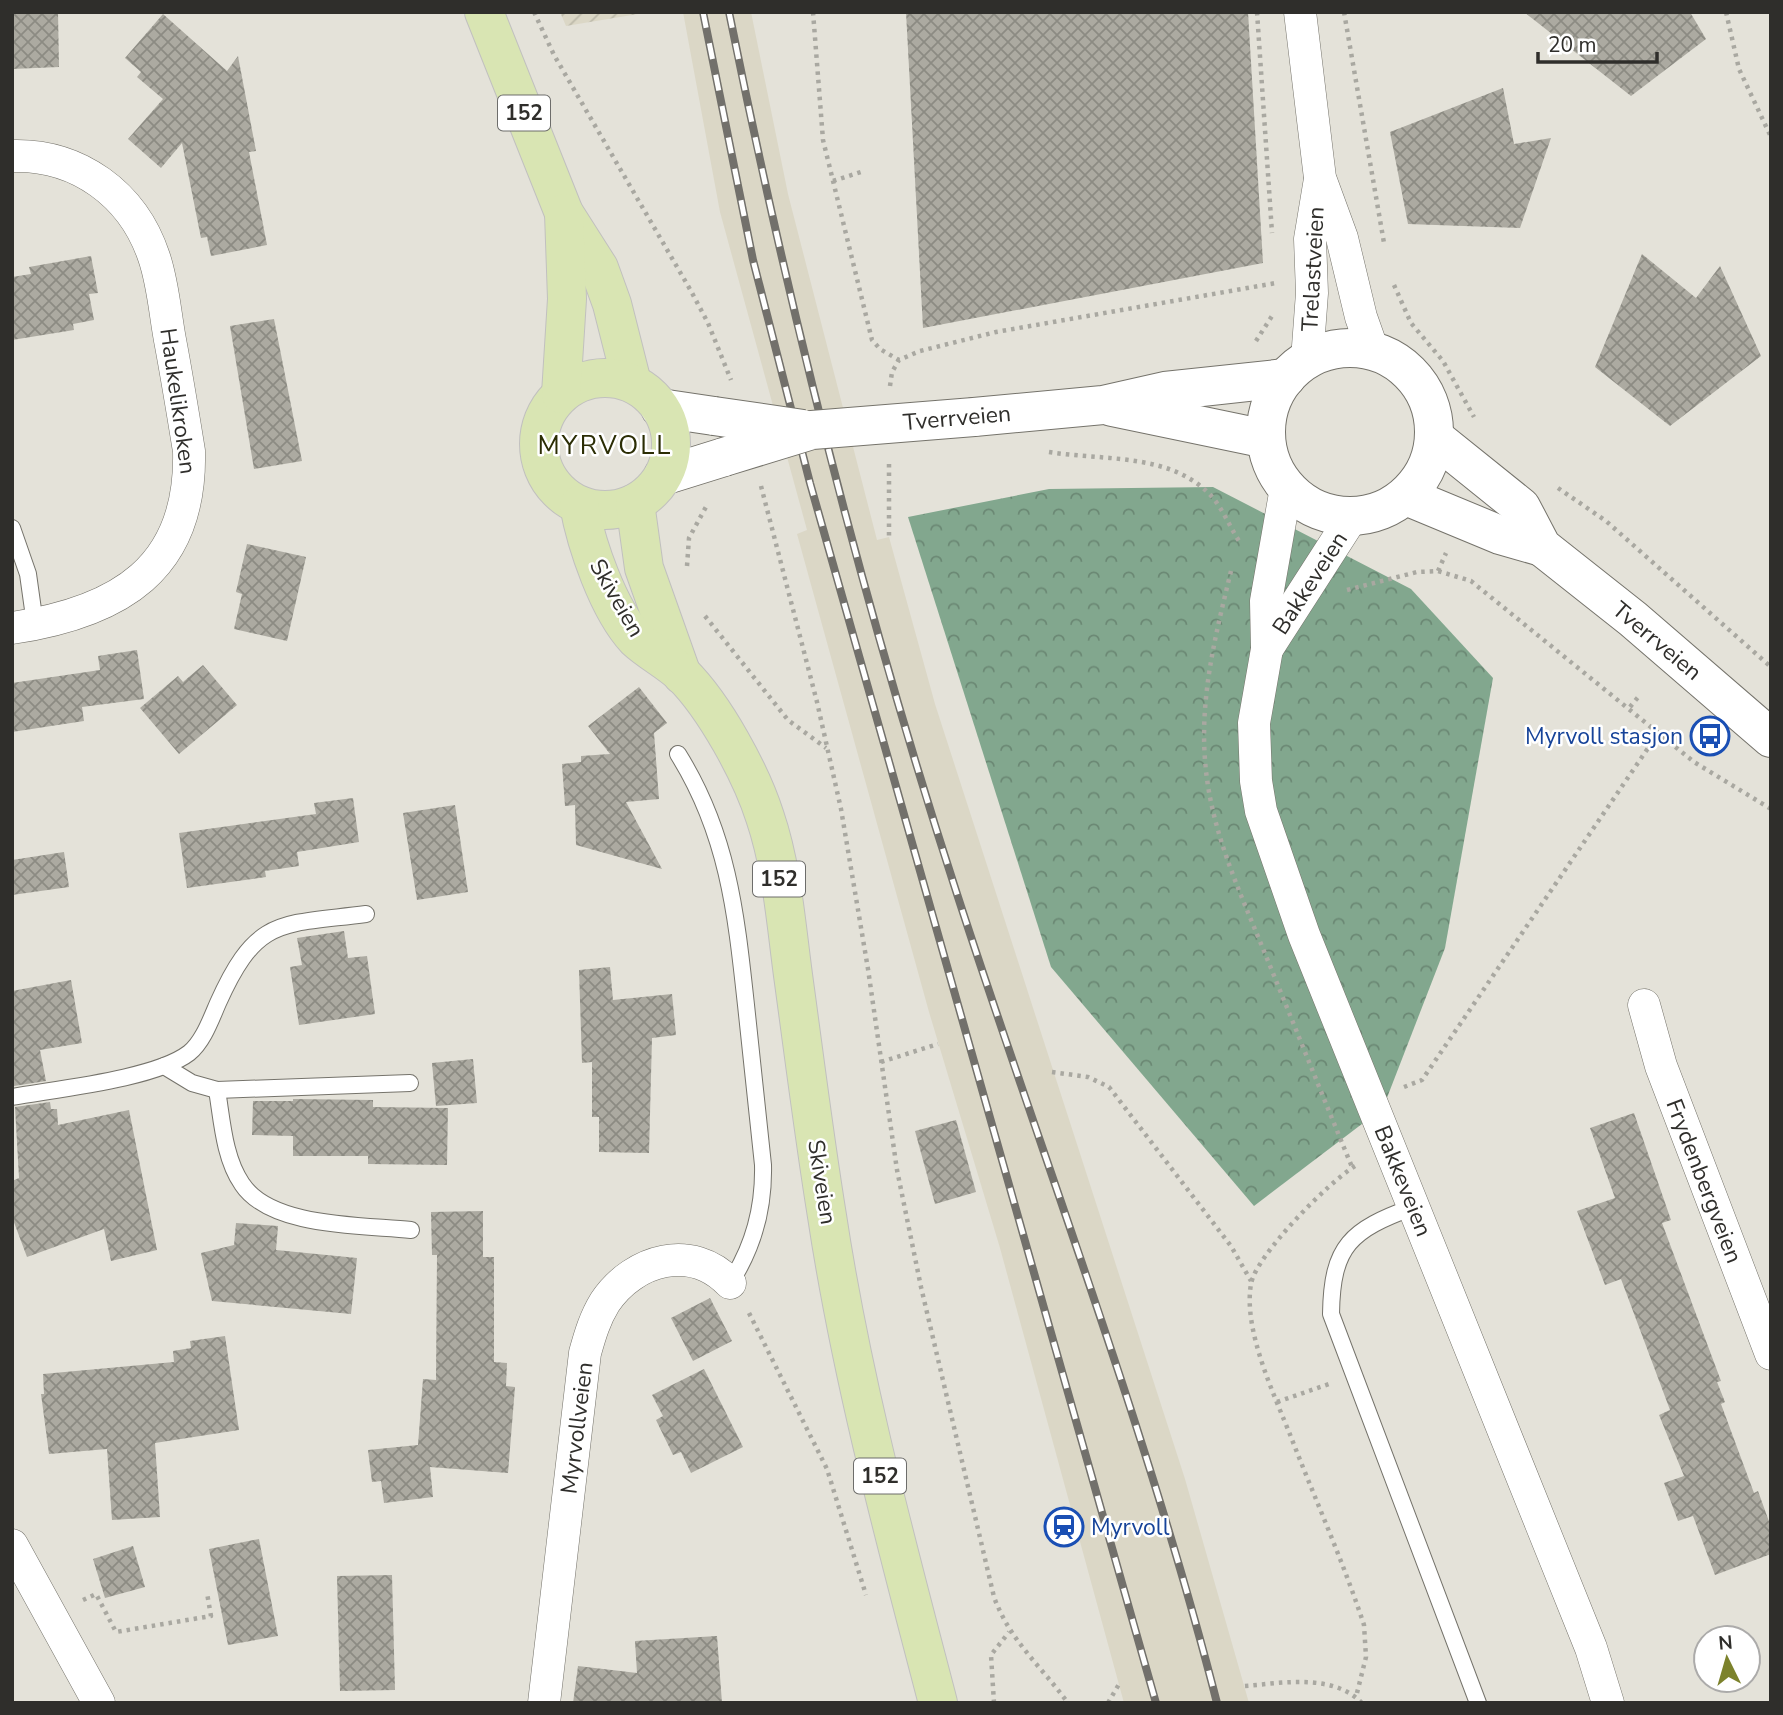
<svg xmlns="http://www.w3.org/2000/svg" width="1783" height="1715" font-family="'Nunito Sans',sans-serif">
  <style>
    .industrial { fill: url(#industrial-furrows) }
    .built { fill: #dbd7c6 }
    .forest { fill: url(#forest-crowns) }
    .building { fill: url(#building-cross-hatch) }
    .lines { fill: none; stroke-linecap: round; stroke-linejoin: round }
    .service-casing { stroke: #75736b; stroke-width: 18 }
    .minor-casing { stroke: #75736b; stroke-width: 33 }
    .secondary-casing { stroke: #75736b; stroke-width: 40 }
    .primary-casing { stroke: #c1c0bf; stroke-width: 40 }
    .path { stroke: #a9a8a1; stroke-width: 4.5; stroke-dasharray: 3.5 5; stroke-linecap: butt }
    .service { stroke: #fff; stroke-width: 16 }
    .minor { stroke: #fff; stroke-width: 32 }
    .secondary { stroke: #fff; stroke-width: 38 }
    .primary { stroke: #d9e5b3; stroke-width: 38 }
    .rail-casing { stroke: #72706b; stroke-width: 8 }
    .rail { stroke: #fff; stroke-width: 5; stroke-dasharray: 16; stroke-linecap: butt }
    .secondary-bridge-casing { stroke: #75736b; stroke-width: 40; stroke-linecap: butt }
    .secondary-bridge { stroke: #fff; stroke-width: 38 }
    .labels { text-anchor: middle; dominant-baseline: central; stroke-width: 5; stroke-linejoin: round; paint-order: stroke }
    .shield { fill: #fff; stroke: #6d6d6b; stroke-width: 2 }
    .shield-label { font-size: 21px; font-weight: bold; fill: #2f2e2b }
    .street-label { font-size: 23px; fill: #2f2e2b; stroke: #fff }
    .transit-label { font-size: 23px; fill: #164399; stroke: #fff; text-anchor: end }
    .quarter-label { font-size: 26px; letter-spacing: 2px; fill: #2b2d04; stroke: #fff }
  </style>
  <defs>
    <pattern id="industrial-furrows" width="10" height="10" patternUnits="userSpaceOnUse" patternTransform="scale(1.75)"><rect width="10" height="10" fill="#dbd7c6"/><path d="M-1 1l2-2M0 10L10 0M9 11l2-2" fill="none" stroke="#bcb9aa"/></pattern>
    <pattern id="forest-crowns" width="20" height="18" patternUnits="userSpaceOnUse" patternTransform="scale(1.75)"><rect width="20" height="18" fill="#82a78e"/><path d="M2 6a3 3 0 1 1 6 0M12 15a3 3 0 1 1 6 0" fill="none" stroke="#6b8874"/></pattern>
    <pattern id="building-cross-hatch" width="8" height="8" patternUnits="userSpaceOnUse" patternTransform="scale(1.75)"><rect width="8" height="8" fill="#acaaa1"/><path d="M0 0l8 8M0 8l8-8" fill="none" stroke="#8c8b83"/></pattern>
  </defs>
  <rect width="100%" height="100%" fill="#e4e2d9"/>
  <!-- industrial -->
  <path class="industrial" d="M560 12H650L566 26Z"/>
  <!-- built -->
  <path class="built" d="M683 12H751L788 194 877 540 889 537 935 704 1185 1479 1249 1703H1124L1000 1248 929 1012 797 534 807 530 720 212Z"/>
  <!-- forest -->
  <path class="forest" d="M1213 487 1411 589 1493 678 1445 948 1383 1108 1254 1206 1051 967 908 517 1049 489Z"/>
  <!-- building -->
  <g class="building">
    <path d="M12 12H58L59 67 12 69Z"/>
    <path d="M906 12H1248L1263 263 923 328Z"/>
    <path d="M1524 12H1690L1706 39 1631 96Z"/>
    <path d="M163 14 227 71 238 56 256 151 249 152 267 245 211 256 207 237 201 238 182 143 161 168 128 139 163 99 137 77 141 72 125 58Z"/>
    <path d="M1503 88 1514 144 1551 138 1520 228 1408 224 1390 132Z"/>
    <path d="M1642 254 1696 298 1720 266 1761 356 1670 426 1595 367Z"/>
    <path d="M91 256 98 293 89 294 94 320 73 324 74 330 12 340V277L31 274 29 267Z"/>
    <path d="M274 319 302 461 254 469 230 326Z"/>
    <path d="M247 544 306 557 287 641 234 629 242 594 236 592Z"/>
    <path d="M137 650 144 699 82 707 84 721 12 732V683L100 670 98 656Z"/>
    <path d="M203 665 237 705 179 754 140 708 178 676 183 682Z"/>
    <path d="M639 687 667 723 654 733 659 799 626 802 662 869 576 845 575 805 565 806 562 764 581 762V756L610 754 588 726Z"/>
    <path d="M353 798 359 842 297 852 299 866 265 871 266 877 187 888 179 833 316 814 314 803Z"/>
    <path d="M455 805 468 892 417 900 403 813Z"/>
    <path d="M64 852 69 887 12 895V860Z"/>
    <path d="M344 931 348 958 367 956 375 1014 299 1025 290 967 302 965 297 938Z"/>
    <path d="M610 967 613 1000 672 994 676 1035 652 1038 649 1153 599 1152V1117H592V1062L582 1063 579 970Z"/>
    <path d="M71 980 82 1043 40 1050 46 1081 14 1086 12 991Z"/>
    <path d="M473 1059 477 1103 436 1106 432 1063Z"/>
    <path d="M293 1099 373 1100V1107L448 1108 447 1165 368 1164V1156H293V1136L252 1135 253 1101H293Z"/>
    <path d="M50 1102 51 1109H57L58 1125 129 1110 157 1250 111 1261 104 1229 27 1257 12 1217V1181L19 1178 15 1107Z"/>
    <path d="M1634 1113 1671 1220 1662 1223 1721 1381 1717 1382 1725 1402 1721 1404 1754 1493 1758 1491 1771 1527V1554L1715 1575 1693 1516 1678 1521 1664 1483 1684 1476 1659 1415 1670 1410 1621 1279 1605 1285 1577 1211 1615 1198 1590 1128Z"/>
    <path d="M956 1120 976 1192 935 1204 915 1131Z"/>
    <path d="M483 1211V1257H494V1362L507 1363 506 1386 515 1387 508 1473 430 1467 433 1497 384 1503 381 1481 372 1482 368 1450 418 1445 423 1379 436 1380 437 1255H432L431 1212Z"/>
    <path d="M236 1223 278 1226 276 1250 357 1258 351 1314 212 1301 201 1253 234 1245Z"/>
    <path d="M710 1298 732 1341 693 1361 671 1318Z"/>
    <path d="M225 1336 239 1430 155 1443 160 1517 112 1520 107 1449 49 1454 41 1394H44L43 1374 174 1362 173 1351 191 1348 190 1341Z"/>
    <path d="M704 1369 743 1447 691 1473 681 1452 673 1455 656 1420 663 1416 652 1395Z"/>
    <path d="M259 1539 278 1636 228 1645 209 1549Z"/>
    <path d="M133 1546 145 1587 105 1598 93 1559Z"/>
    <path d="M392 1575 395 1690 340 1691 337 1576Z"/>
    <path d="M717 1636 722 1703H573L578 1666 637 1673 635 1641Z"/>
  </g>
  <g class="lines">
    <defs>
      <g id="service">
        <path d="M12 528 28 574 35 624"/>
        <path d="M678 754C728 834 736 913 746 1005 752 1058 757 1112 763 1165 764 1207 753 1248 730 1283"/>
        <path d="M164 1066 192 1083 217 1090 410 1083"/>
        <path d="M217 1090C222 1120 224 1158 242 1184 271 1228 363 1225 411 1230"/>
        <path d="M12 1097C56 1089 155 1079 189 1053 203 1042 211 1019 218 1003 257 916 280 925 366 914"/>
        <path d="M1413 1207C1351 1230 1332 1245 1331 1314L1478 1703"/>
      </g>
      <g id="minor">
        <path d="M1300 12 1320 178 1342 238 1361 317 1373 351"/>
        <path d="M12 156C78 154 133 194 154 257 163 283 165 313 170 340 177 377 183 414 189 451 192 569 119 612 12 628"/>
        <path d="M1307 360 1312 293 1310 239 1320 179"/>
        <path d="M1286 488 1266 601 1267 649 1254 723 1256 781 1261 811 1304 935 1591 1648 1608 1703"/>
        <path d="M1267 649 1352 517"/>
        <path d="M1644 1005 1661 1066 1771 1354"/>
        <path d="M12 1545 99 1703"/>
        <path d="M544 1703 585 1353C590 1335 595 1318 605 1302 634 1259 692 1243 730 1283"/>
      </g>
      <g id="secondary">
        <circle cx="1350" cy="432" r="84"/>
        <path d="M1112 407 1266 439"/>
        <path d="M660 408 714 416"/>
        <path d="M974 417 1103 405 1165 391 1286 378"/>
        <path d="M1434 437 1521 507 1542 547 1633 619 1771 738"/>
        <path d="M663 476 724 457"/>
        <path d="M1406 496 1500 535 1542 547"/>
      </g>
      <g id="primary">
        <path d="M484 12 564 213 599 268 612 304 632 383"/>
        <circle cx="605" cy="444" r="66"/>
        <path d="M561 394 567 299 564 213"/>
        <path d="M635 503 644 568 682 675"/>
        <path d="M579 505C586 544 608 609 636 639 650 652 668 661 682 674 715 707 751 773 765 817 782 867 786 923 793 975 804 1055 814 1136 827 1216 852 1381 896 1542 938 1703"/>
      </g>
    </defs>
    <!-- service casing -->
    <use href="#service" class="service-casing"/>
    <!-- minor casing -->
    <use href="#minor" class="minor-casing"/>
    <!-- secondary casing -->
    <use href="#secondary" class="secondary-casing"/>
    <!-- primary casing -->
    <use href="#primary" class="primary-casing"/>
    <!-- path -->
    <g class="path">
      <path d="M534 12 554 55 691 291 708 323 731 380"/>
      <path d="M813 12 823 140 872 340 880 349 899 360"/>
      <path d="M1257 12 1272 233"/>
      <path d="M1344 12 1384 243"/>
      <path d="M1726 12 1739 69 1771 137"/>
      <path d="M833 181 864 171"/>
      <path d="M1394 285 1411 323 1443 361 1474 417"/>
      <path d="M1256 341 1272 316"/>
      <path d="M890 386 892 372 899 360 920 351 996 332 1276 283"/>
      <path d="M1049 452C1104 461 1174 452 1214 499 1224 512 1230 527 1239 541"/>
      <path d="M889 464V537"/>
      <path d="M761 486 817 702 841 809 868 969 897 1170 921 1287 994 1597C1010 1641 1041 1666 1068 1703"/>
      <path d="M1558 488 1606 521 1771 667"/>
      <path d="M687 566 689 538 707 505"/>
      <path d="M1231 571C1216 633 1200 695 1205 760 1210 830 1240 892 1266 956 1295 1027 1323 1097 1352 1167"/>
      <path d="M1438 571 1446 553"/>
      <path d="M1347 590 1417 572 1438 571 1471 581 1694 762 1771 809"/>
      <path d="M705 616 788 720 826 748"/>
      <path d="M1630 707 1639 696"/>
      <path d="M881 1062 938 1044"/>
      <path d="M1052 1072 1088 1077 1109 1087 1231 1246 1251 1281"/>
      <path d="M1404 1087 1422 1080 1659 732"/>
      <path d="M1355 1166C1329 1182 1256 1255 1251 1284 1243 1330 1274 1394 1291 1437 1315 1499 1343 1561 1364 1625L1366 1657 1356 1697"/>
      <path d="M749 1313 827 1469 866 1595"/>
      <path d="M1277 1402 1329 1384"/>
      <path d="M83 1600 96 1594 116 1632 211 1616 207 1593"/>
      <path d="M1245 1686C1283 1683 1332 1673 1362 1703"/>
      <path d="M994 1703 991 1655 1009 1632"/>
      <path d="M1108 1703 1119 1684"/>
    </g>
    <!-- service -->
    <use href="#service" class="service"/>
    <!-- minor -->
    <use href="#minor" class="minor"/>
    <!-- secondary -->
    <use href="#secondary" class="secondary"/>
    <!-- primary -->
    <use href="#primary" class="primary"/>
    <defs>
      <g id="rail">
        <path d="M703 12 753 260 810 483 1156 1703"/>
        <path d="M729 12C789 310 863 605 957 894 1044 1163 1147 1429 1217 1703"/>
      </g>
    </defs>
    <!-- rail casing -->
    <use href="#rail" class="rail-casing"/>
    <!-- rail -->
    <use href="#rail" class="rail"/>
    <defs>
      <g id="secondary-bridge">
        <path d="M714 416 803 429"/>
        <path d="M724 457 812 430 974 417"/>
      </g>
    </defs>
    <!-- secondary-bridge casing -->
    <use href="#secondary-bridge" class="secondary-bridge-casing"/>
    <!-- secondary-bridge -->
    <use href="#secondary-bridge" class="secondary-bridge"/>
  </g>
  <!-- icons -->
  <defs>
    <symbol id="bus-ring" viewBox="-11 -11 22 22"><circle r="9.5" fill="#fff" stroke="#1a4fb4" stroke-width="1.5"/><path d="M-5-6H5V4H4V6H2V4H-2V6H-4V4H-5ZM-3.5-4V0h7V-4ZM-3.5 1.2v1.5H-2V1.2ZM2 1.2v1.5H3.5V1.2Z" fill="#1a4fb4"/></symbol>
    <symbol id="station-ring" viewBox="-11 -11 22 22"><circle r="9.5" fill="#fff" stroke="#1a4fb4" stroke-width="1.5"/><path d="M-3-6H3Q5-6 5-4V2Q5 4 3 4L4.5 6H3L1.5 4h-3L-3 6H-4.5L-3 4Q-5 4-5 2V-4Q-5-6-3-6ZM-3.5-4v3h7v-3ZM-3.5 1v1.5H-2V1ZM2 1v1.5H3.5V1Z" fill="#1a4fb4"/></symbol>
  </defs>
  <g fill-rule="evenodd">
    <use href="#bus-ring" x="1688" y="714" width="44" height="44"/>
    <use href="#station-ring" x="1042" y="1505" width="44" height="44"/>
  </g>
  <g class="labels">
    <!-- shield labels -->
    <g class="shield">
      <rect x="498" y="95.5" width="52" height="35" rx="5"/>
      <rect x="753" y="861.5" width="52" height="35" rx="5"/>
      <rect x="854" y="1458.5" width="52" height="35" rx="5"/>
    </g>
    <g class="shield-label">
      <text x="524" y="113">152</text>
      <text x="779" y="879">152</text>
      <text x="880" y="1476">152</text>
    </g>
    <!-- street labels -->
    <g class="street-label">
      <text transform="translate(1313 269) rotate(-87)">Trelastveien</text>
      <text transform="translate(178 401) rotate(82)">Haukelikroken</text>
      <text transform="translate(957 418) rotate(-5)">Tverrveien</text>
      <text transform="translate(1310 583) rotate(-57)">Bakkeveien</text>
      <text transform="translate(617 598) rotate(60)">Skiveien</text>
      <text transform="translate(1657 641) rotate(40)">Tverrveien</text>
      <text transform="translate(1403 1181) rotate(68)">Bakkeveien</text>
      <text transform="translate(1704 1181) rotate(69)">Frydenbergveien</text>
      <text transform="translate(822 1182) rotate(81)">Skiveien</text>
      <text transform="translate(577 1428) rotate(-83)">Myrvollveien</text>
    </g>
    <!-- transit labels -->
    <g class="transit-label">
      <text x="1683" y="736">Myrvoll stasjon</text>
      <text x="1091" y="1527" text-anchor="start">Myrvoll</text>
    </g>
    <!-- quarter labels -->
    <g class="quarter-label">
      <text x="605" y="445">MYRVOLL</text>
    </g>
  </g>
  <!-- border -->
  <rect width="1783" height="1715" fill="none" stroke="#2f2e2b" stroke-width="28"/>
  <!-- north arrow -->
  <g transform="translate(1727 1659) rotate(355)"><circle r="33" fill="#ffffff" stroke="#acabaa" stroke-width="2"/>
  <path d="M0-5L12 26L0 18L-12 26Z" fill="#7c822c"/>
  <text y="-10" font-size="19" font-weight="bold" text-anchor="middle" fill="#2f2e2b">N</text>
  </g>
  <!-- scale -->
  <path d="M1538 52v10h119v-10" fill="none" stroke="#2f2e2b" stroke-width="3.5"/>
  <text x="1548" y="52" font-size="21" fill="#2f2e2b" stroke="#ffffff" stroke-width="5" paint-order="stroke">20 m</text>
</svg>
